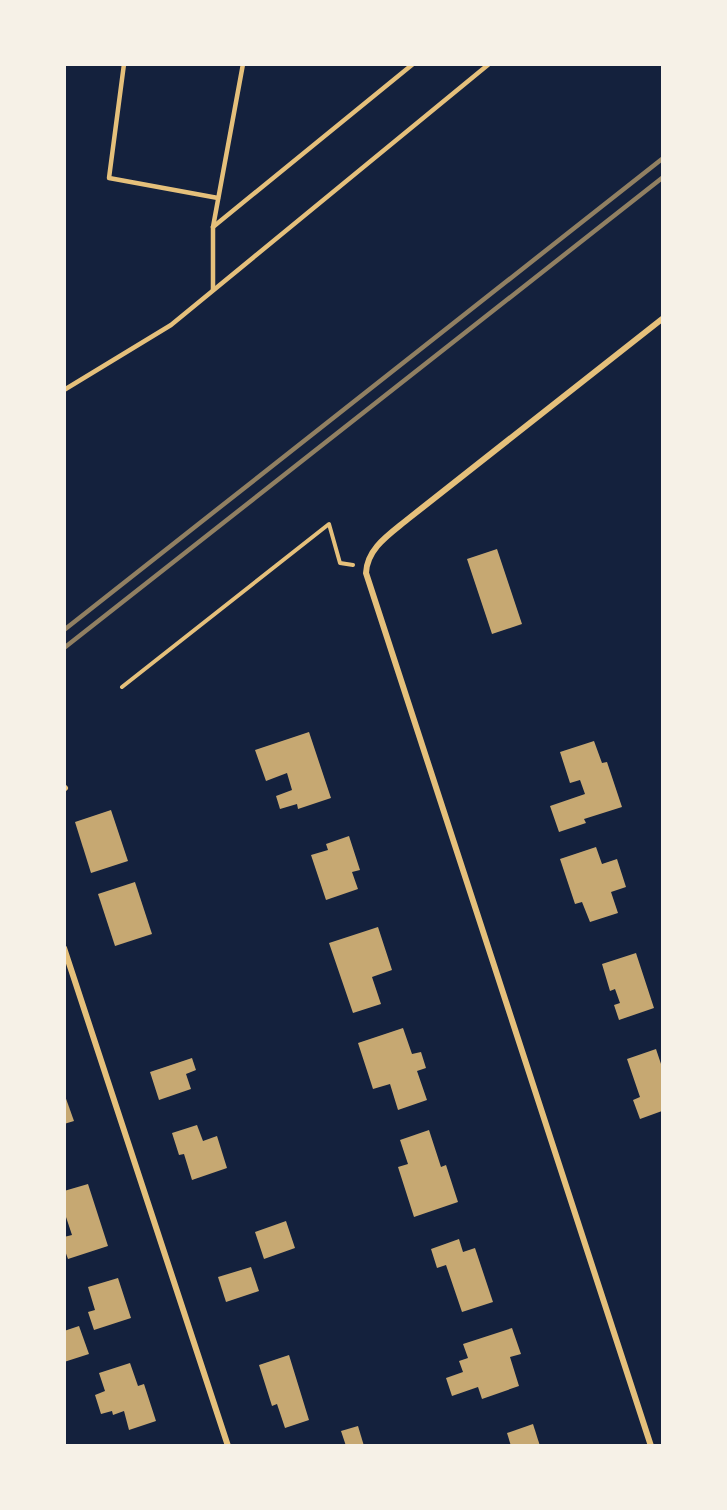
<svg xmlns="http://www.w3.org/2000/svg" width="727" height="1510" font-family="'PT Sans',sans-serif">
  <style>
    .building { fill: #c6a872 }
    .lines { fill: none; stroke-linecap: round; stroke-linejoin: round }
    .path { stroke: #e5c07b; stroke-width: 4 }
    .service { stroke: #e5c07b; stroke-width: 4.5 }
    .minor { stroke: #e5c07b; stroke-width: 6 }
    .rail { stroke: #918062; stroke-width: 4.5 }
  </style>
  <rect width="100%" height="100%" fill="#14213d"/>
  <!-- building -->
  <g class="building">
    <path d="M497 549 522 624 492 634 467 559Z"/>
    <path d="M309 732 331 798 298 809 297 804 280 809 276 796 292 790 287 773 266 781 255 750Z"/>
    <path d="M594 741 602 763 607 762 622 807 584 819 586 823 559 832 550 806 585 794 580 780 570 783 560 752Z"/>
    <path d="M111 810 128 861 91 873 75 822Z"/>
    <path d="M349 836 360 870 352 872 358 889 326 900 311 855 328 850 326 844Z"/>
    <path d="M596 847 602 864 617 859 626 887 611 892 618 913 590 922 582 902 575 904 560 859Z"/>
    <path d="M135 882 152 934 115 946 98 894Z"/>
    <path d="M378 927 392 970 372 977 381 1004 353 1013 329 943Z"/>
    <path d="M636 953 654 1008 619 1020 614 1005 620 1003 615 989 610 991 602 964Z"/>
    <path d="M403 1028 412 1054 421 1052 426 1068 417 1071 427 1100 398 1110 390 1084 373 1089 358 1043Z"/>
    <path d="M656 1049 662 1067V1111L640 1119 633 1100 640 1097 627 1059Z"/>
    <path d="M192 1058 196 1070 186 1074 191 1089 159 1100 150 1072Z"/>
    <path d="M64 1093 74 1121 64 1124Z"/>
    <path d="M197 1125 203 1141 217 1136 227 1168 192 1180 184 1154 179 1155 172 1133Z"/>
    <path d="M429 1130 441 1167 446 1165 458 1202 414 1217 398 1167 408 1164 400 1140Z"/>
    <path d="M88 1184 108 1246 68 1259 64 1248V1237L72 1235 64 1211V1191Z"/>
    <path d="M286 1221 295 1248 264 1259 255 1232Z"/>
    <path d="M459 1239 463 1252 475 1248 493 1302 462 1312 446 1265 437 1268 431 1249Z"/>
    <path d="M251 1267 259 1291 226 1302 218 1277Z"/>
    <path d="M118 1278 131 1318 94 1330 88 1312 95 1310 88 1287Z"/>
    <path d="M79 1326 89 1354 64 1362V1331Z"/>
    <path d="M512 1328 521 1354 510 1357 519 1386 482 1399 478 1387 452 1396 446 1378 463 1372 459 1361 468 1358 463 1344Z"/>
    <path d="M289 1355 309 1420 285 1428 277 1404 272 1406 259 1365Z"/>
    <path d="M130 1363 138 1386 144 1384 156 1421 129 1430 124 1411 113 1415 112 1411 101 1414 95 1395 105 1391 99 1373Z"/>
    <path d="M533 1424 540 1446H511L507 1433Z"/>
    <path d="M358 1426 364 1446H346L341 1431Z"/>
  </g>
  <g class="lines">
    <!-- path -->
    <path class="path" d="M122 687 329 524 340 563 353 565"/>
    <!-- service -->
    <g class="service">
      <path d="M124 64 109 178 218 198"/>
      <path d="M213 227 413 64"/>
      <path d="M213 290V227L243 64"/>
      <path d="M64 390 171 325 489 64"/>
    </g>
    <!-- minor -->
    <g class="minor">
      <path d="M64 789 65 788"/>
      <path d="M64 948 228 1446"/>
      <path d="M651 1446 366 573C367 548 390 534 408 519L662 319"/>
    </g>
    <!-- rail -->
    <g class="rail">
      <path d="M64 630 662 159"/>
      <path d="M64 648 662 178"/>
    </g>
  </g>
  <!-- border -->
  <rect width="727" height="1510" fill="none" stroke="#f6f1e7" stroke-width="132"/>
</svg>
